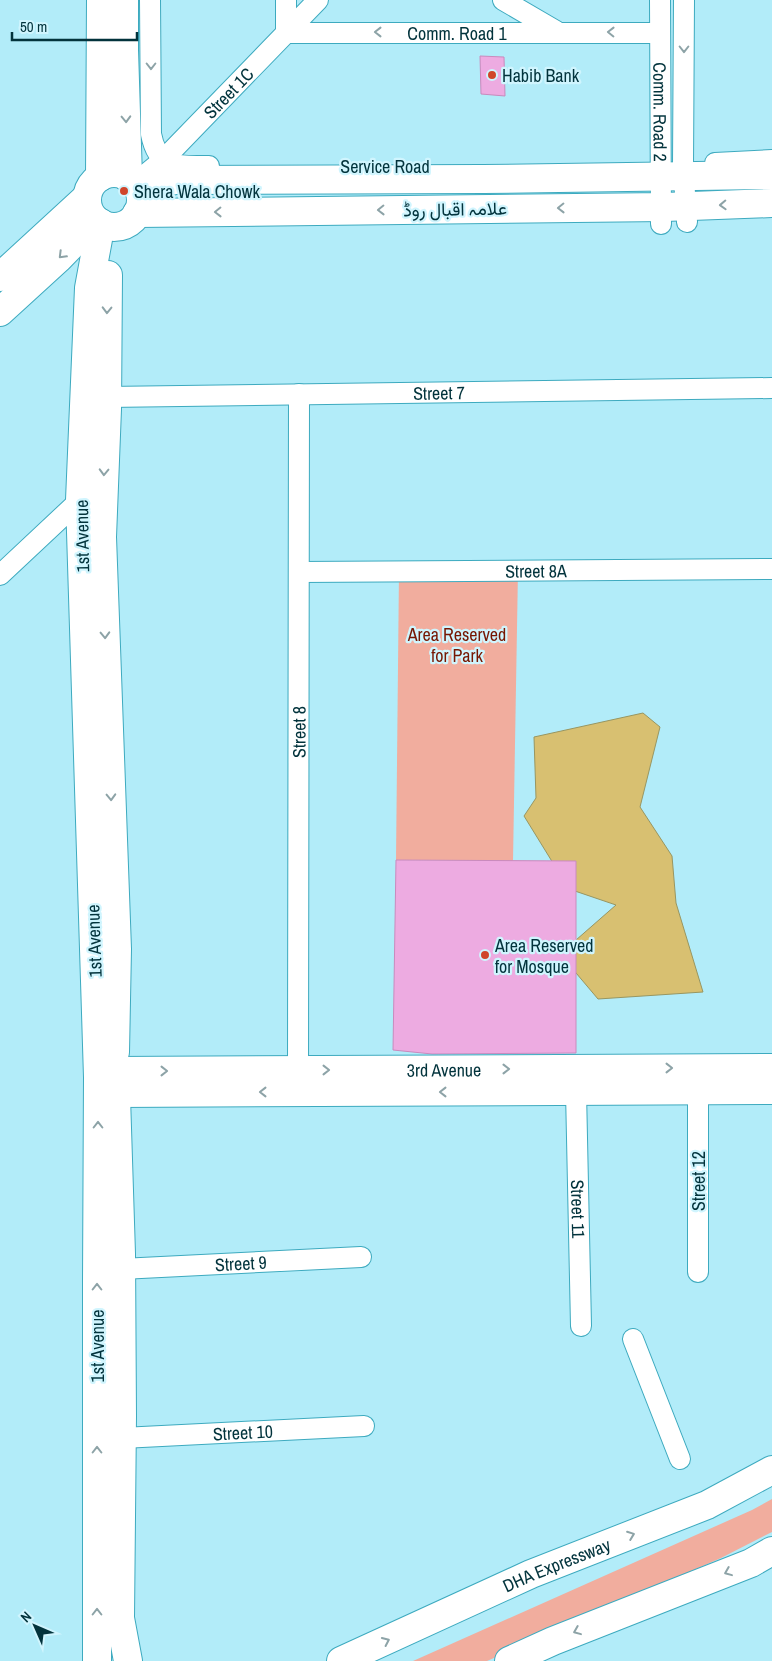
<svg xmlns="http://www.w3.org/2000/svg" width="772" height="1661" font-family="'Archivo Narrow',Vazirmatn,sans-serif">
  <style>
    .green { fill: #f1ad9e }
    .water { fill: #d8c071; stroke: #989661 }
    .building { fill: #edabe1; stroke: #c98abd }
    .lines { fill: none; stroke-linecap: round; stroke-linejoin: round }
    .street-casing { stroke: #3daabf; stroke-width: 22 }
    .secondary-casing { stroke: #3daabf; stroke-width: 30 }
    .street { stroke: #fff; stroke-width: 20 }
    .secondary { stroke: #fff; stroke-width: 28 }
    .oneway { stroke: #8da3a7 }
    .poi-dot { fill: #d0452a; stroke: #d0f5fe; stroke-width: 2 }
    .labels { text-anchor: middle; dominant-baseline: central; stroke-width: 4.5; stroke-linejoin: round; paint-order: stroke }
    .street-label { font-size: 18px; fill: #02333c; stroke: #d0f5fe }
    .poi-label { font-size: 18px; fill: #02333c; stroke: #d0f5fe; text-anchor: start }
    .park-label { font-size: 18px; fill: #761602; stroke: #d0f5fe }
  </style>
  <rect width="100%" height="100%" fill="#b2ecf9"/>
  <!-- green -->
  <g class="green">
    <path d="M518 570 513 861 396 860 399 571Z"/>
    <path d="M772 1499V1532L721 1558 487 1661H413L752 1510Z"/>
  </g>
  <!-- water -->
  <path class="water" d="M643 713 660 727 640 807 672 856 676 903 703 992 598 999 560 954 616 905 569 889 524 816 536 798 534 737Z"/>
  <!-- building -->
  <g class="building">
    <path d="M480 56 504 57 505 96 481 94Z"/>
    <path d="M396 860 576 861V1053L432 1054 393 1050Z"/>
  </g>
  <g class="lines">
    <defs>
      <g id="street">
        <path d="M150 0 151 134C158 170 178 166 209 166"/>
        <path id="s1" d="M286 0V33H659"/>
        <path d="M503 0 556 31"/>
        <path id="s2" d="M660 0 661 224"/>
        <path d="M684 0 683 165 687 222"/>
        <path d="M715 163 772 160"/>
        <path id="s3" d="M135 183 163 160 318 0"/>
        <path id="s4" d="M107 397 772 388"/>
        <path id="s5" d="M300 572 772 569"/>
        <path d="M0 575 80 500"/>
        <path id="s6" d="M298 1070 299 394"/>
        <path id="s7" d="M576 1091 581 1326"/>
        <path id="s8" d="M121 1269 361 1257"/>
        <path d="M698 1272V1090"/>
        <path d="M633 1339 680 1459"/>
        <path id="s9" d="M122 1438 364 1426"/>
      </g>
      <g id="secondary">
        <path d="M124 0V50L128 178"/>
        <circle cx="114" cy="200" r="27"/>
        <path d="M100 177 101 0"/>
        <path d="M138 188 175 180 483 179 772 175"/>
        <path d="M137 213 665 207 772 203"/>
        <path d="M108 275 107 409 102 537 117 949 115 1052"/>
        <path d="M0 277 87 197"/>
        <path d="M0 312 58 259 96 220"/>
        <path id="s10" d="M115 1071 772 1068"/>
        <path d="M116 1093 772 1090"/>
        <path d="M116 1097 121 1254 122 1416 120 1618 128 1661"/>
        <path d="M97 1661V1282L98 1077 80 500 89 288 101 223"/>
        <path id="s11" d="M341 1661 531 1574 707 1505 772 1470"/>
        <path d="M509 1661 553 1641 751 1563 772 1551"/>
      </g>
    </defs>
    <!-- street casing -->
    <use href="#street" class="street-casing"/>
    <!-- secondary casing -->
    <use href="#secondary" class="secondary-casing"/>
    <!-- street -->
    <use href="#street" class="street"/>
    <!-- secondary -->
    <use href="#secondary" class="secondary"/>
  </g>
  <!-- one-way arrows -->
  <defs><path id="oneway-chevron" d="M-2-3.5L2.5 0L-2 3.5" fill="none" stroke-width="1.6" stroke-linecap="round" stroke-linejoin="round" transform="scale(1.25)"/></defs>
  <g class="oneway">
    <use href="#oneway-chevron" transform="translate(378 32) rotate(180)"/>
    <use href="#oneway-chevron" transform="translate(611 32) rotate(-179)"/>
    <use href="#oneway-chevron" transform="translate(684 49) rotate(90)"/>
    <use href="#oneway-chevron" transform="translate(151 66) rotate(90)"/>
    <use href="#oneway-chevron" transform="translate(126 119) rotate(88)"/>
    <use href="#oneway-chevron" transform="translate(723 205) rotate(178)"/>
    <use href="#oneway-chevron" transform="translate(561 208) rotate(179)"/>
    <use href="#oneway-chevron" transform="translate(381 210) rotate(179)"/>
    <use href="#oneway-chevron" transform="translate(218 212) rotate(179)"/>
    <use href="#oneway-chevron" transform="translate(62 255) rotate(135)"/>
    <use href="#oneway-chevron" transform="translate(107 310) rotate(91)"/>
    <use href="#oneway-chevron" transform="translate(104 472) rotate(92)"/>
    <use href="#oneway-chevron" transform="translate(105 635) rotate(88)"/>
    <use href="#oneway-chevron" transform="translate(111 797) rotate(88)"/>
    <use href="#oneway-chevron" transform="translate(669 1068)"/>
    <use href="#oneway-chevron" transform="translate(506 1069)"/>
    <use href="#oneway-chevron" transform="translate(326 1070)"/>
    <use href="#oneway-chevron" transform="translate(164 1071)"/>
    <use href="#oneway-chevron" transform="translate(263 1092) rotate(180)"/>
    <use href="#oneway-chevron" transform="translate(443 1092) rotate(180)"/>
    <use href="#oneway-chevron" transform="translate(98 1125) rotate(-90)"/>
    <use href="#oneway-chevron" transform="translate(97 1287) rotate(-90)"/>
    <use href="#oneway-chevron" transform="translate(97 1450) rotate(-90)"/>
    <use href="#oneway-chevron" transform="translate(631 1535) rotate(-21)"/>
    <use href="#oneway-chevron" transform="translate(728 1572) rotate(158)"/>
    <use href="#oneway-chevron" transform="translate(97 1612) rotate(-90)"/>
    <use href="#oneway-chevron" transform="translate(577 1631) rotate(158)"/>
    <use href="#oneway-chevron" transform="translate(386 1641) rotate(-25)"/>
  </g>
  <!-- markers -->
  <g class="poi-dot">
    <circle cx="492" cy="75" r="5"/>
    <circle cx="124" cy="191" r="5"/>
    <circle cx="485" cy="955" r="5"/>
  </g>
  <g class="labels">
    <!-- street labels -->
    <g class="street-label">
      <text stroke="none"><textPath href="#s1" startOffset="204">Comm. Road 1</textPath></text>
      <text stroke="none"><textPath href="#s3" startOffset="130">Street 1C</textPath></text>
      <text stroke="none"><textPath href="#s2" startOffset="112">Comm. Road 2</textPath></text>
      <text x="385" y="166">Service Road</text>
      <text transform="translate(455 209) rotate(-1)">علامہ اقبال روڈ</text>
      <text stroke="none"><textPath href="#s4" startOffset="332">Street 7</textPath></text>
      <text transform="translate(82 536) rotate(-91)">1st Avenue</text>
      <text stroke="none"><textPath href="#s5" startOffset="236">Street 8A</textPath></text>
      <text stroke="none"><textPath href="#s6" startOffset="338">Street 8</textPath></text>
      <text transform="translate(94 941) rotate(-92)">1st Avenue</text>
      <text stroke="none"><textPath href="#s10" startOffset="329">3rd Avenue</textPath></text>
      <text transform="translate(698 1181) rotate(-90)">Street 12</text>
      <text stroke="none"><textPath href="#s7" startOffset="118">Street 11</textPath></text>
      <text stroke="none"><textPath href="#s8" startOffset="120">Street 9</textPath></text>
      <text transform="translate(97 1346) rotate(-90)">1st Avenue</text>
      <text stroke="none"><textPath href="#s9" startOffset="121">Street 10</textPath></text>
      <text stroke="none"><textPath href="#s11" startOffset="236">DHA Expressway</textPath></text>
    </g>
    <!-- poi labels -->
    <g class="poi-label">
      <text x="502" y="75">Habib Bank</text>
      <text x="134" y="191">Shera Wala Chowk</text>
      <text x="495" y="945">Area Reserved<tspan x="495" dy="21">for Mosque</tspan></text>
    </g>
    <!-- park labels -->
    <g class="park-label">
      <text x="457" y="634">Area Reserved<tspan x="457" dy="21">for Park</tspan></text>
    </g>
  </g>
  <!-- north arrow -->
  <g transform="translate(35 1626) rotate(315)" stroke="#d0f5fe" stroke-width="4" paint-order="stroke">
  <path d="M0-4L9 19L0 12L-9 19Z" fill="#02333c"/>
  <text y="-8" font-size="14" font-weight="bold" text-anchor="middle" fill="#02333c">N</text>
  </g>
  <!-- scale -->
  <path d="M12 32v8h125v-8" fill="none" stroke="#02333c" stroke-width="2.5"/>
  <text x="20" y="32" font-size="15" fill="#02333c" stroke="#d0f5fe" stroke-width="4" paint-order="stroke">50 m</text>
</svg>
